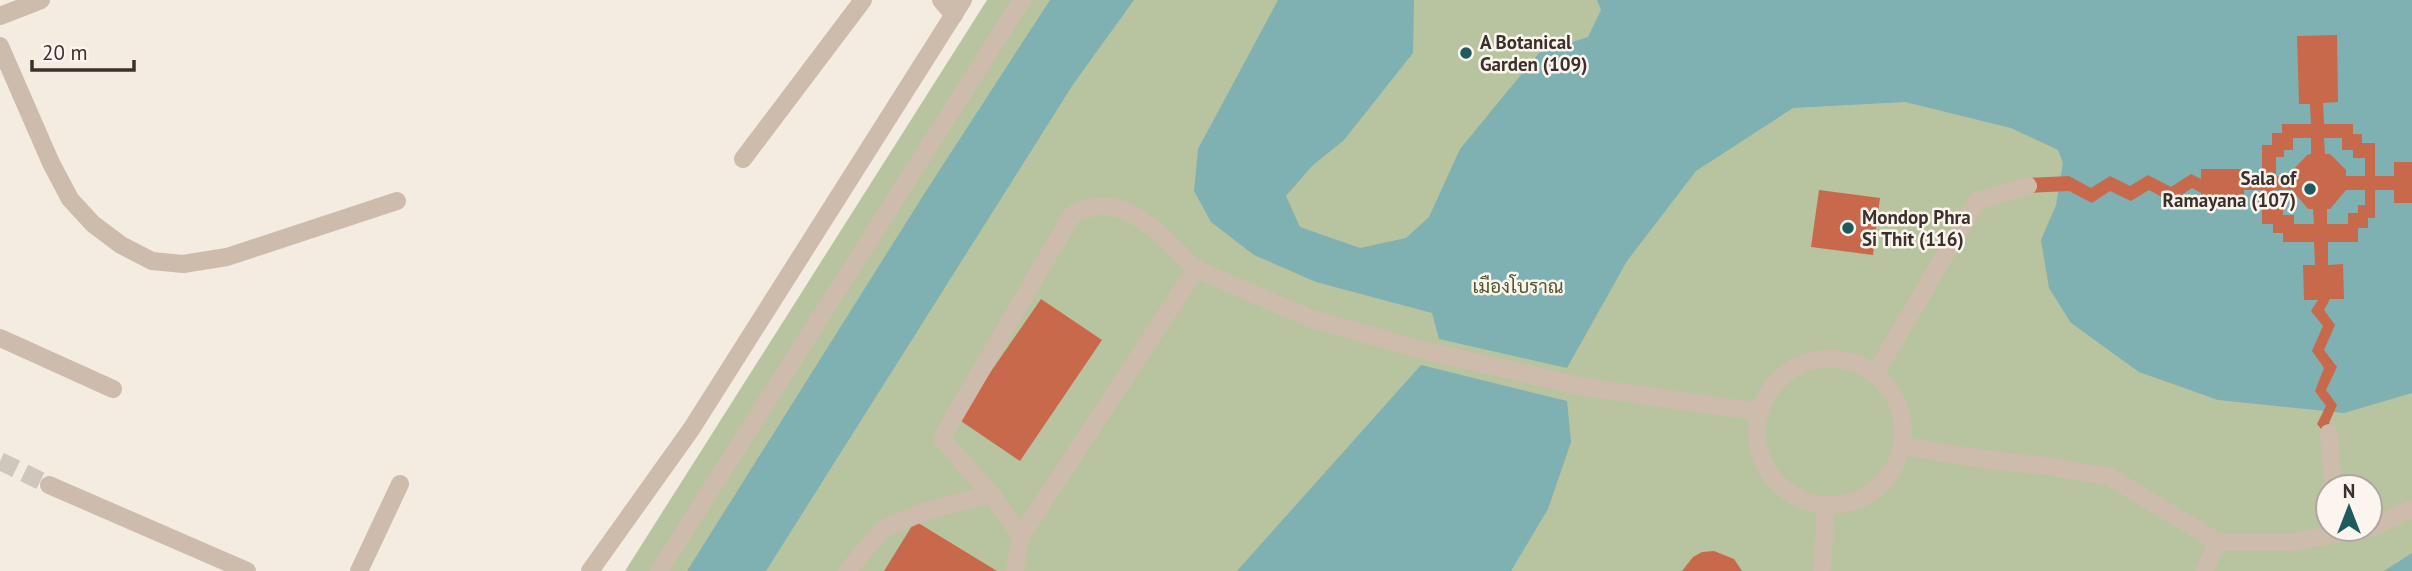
<svg xmlns="http://www.w3.org/2000/svg" width="2412" height="571" font-family="'PT Sans',Sarabun,sans-serif">
  <style>
    .green { fill: #b8c4a0; fill-rule: evenodd }
    .water { fill: #7fb0b2 }
    .building { fill: #c8694b; fill-rule: evenodd }
    .lines { fill: none; stroke-linecap: round; stroke-linejoin: round }
    .minor-tunnel { stroke: #cfc6bd; stroke-width: 18; stroke-dasharray: 18 9; stroke-linecap: butt }
    .minor { stroke: #cdbbac; stroke-width: 18 }
    .poi-dot { fill: #1f5a5e; stroke: #fbf5ee; stroke-width: 2.5 }
    .labels { text-anchor: middle; dominant-baseline: central; stroke-width: 5; stroke-linejoin: round; paint-order: stroke }
    .poi-label { font-size: 19px; font-weight: bold; fill: #3b302b; stroke: #fbf5ee; text-anchor: start }
    .park-label { font-size: 19px; fill: #4a5a2e; stroke: #fbf5ee }
  </style>
  <rect width="100%" height="100%" fill="#f4ebe1"/>
  <!-- green -->
  <path class="green" d="M987 0H2412V571H625ZM2328 487H2370V529H2328Z"/>
  <!-- water -->
  <g class="water">
    <path d="M1050 0H1134L1074 83 766 571H687L926 191Z"/>
    <path d="M1278 0H1414L1413 53 1344 140 1312 166 1286 196 1300 227 1360 248 1406 238 1429 217 1460 149 1539 53 1588 37 1601 10 1597 0H2412V393L2344 413 2218 400 2139 372 2071 323 2049 288 2041 240 2056 205 2063 163 2058 150 2011 128 1905 102 1793 108 1696 171 1627 261 1567 368 1439 339 1432 313 1316 282 1254 255 1211 222 1194 191 1198 149Z"/>
    <path d="M1421 365 1567 401 1571 442 1548 509 1511 571H1237Z"/>
    <path d="M2412 553V571H2384Z"/>
  </g>
  <!-- building -->
  <g class="building">
    <path d="M2337 35 2338 102 2323 103 2324 124H2353V134H2362V143H2375V176H2394V162H2412V203H2394V190H2375V218H2368V228H2358V242H2328V265L2343 264 2344 299H2330L2324 310 2335 325 2324 350 2337 367 2326 390 2337 405 2329 423 2334 429 2326 435 2317 424 2326 406 2315 391 2324 368 2312 351 2323 326 2311 311 2318 300H2304L2303 265H2315L2314 242H2283V233H2273V224H2262V190H2244V204H2201V193L2192 188 2171 202 2149 190 2131 201 2110 191 2092 203 2069 191 2028 193V178L2069 176 2091 188 2110 176 2130 186 2148 175 2171 187 2191 174 2201 179V169H2244V176H2262V145H2272V133H2282V124H2311L2310 104H2299L2297 36ZM2293 138H2311V154L2307 155 2292 171V176H2276V157H2284V150H2293ZM2324 138H2342V150H2353V158H2365V176H2346V170L2330 154H2325ZM2276 190H2292L2308 209H2313L2314 224H2294V215H2283V206H2276ZM2346 190H2365V205H2358V213H2348V224H2327V209H2330Z"/>
    <path d="M1819 190 1880 198 1873 255 1811 247Z"/>
    <path d="M1041 299 1102 340 1020 461 958 419Z"/>
    <path d="M915 521 997 571H884Z"/>
    <path d="M1714 551 1734 559 1742 571H1682L1693 557 1702 552Z"/>
  </g>
  <g class="lines">
    <!-- minor-tunnel -->
    <path class="minor-tunnel" d="M0 461 49 485"/>
    <!-- minor -->
    <g class="minor">
      <path d="M941 0 954 15"/>
      <path d="M0 16 41 0"/>
      <path d="M0 46 51 163 70 199 93 224 121 245 152 261 183 264 227 257 397 201"/>
      <path d="M743 159 863 0"/>
      <path d="M0 338 113 389"/>
      <circle cx="1830" cy="432" r="73"/>
      <path d="M1875 374 1977 201 2028 186"/>
      <path d="M2329 433 2333 487"/>
      <path d="M1903 446 1981 459 2046 466 2110 477 2218 542H2294L2363 529"/>
      <path d="M49 485 247 571"/>
      <path d="M2370 528 2412 509"/>
      <path d="M1021 536 991 494 943 440 945 432 1072 215C1082 210 1093 205 1105 206 1141 208 1171 246 1196 269"/>
      <path d="M359 571 400 484"/>
      <path d="M590 571 692 428 963 0"/>
      <path d="M659 571 1022 0"/>
      <path d="M847 571 883 529 924 512 991 494"/>
      <path d="M1015 571 1021 536 1196 269 1309 318 1418 349 1584 387 1758 412"/>
      <path d="M1822 571 1826 506"/>
      <path d="M2204 571 2218 542"/>
    </g>
  </g>
  <!-- markers -->
  <g class="poi-dot">
    <circle cx="1466" cy="53" r="7"/>
    <circle cx="2310" cy="189" r="7"/>
    <circle cx="1848" cy="228" r="7"/>
  </g>
  <g class="labels">
    <!-- poi labels -->
    <g class="poi-label">
      <text x="1480" y="42">A Botanical<tspan x="1480" dy="22">Garden (109)</tspan></text>
      <text x="2296" y="178" text-anchor="end">Sala of<tspan x="2296" dy="22">Ramayana (107)</tspan></text>
      <text x="1862" y="217">Mondop Phra<tspan x="1862" dy="22">Si Thit (116)</tspan></text>
    </g>
    <!-- park labels -->
    <g class="park-label">
      <text x="1518" y="286">เมืองโบราณ</text>
    </g>
  </g>
  <!-- north arrow -->
  <g transform="translate(2349 508)"><circle r="33" fill="#fbf5ee" stroke="#aea6a0" stroke-width="2"/>
  <path d="M0-5L12 26L0 18L-12 26Z" fill="#1f5a5e"/>
  <text y="-10" font-size="19" font-weight="bold" text-anchor="middle" fill="#3b302b">N</text>
  </g>
  <!-- scale -->
  <path d="M32 60v10h102v-10" fill="none" stroke="#3b302b" stroke-width="3.5"/>
  <text x="42" y="60" font-size="21" fill="#3b302b" stroke="#fbf5ee" stroke-width="5" paint-order="stroke">20 m</text>
</svg>
